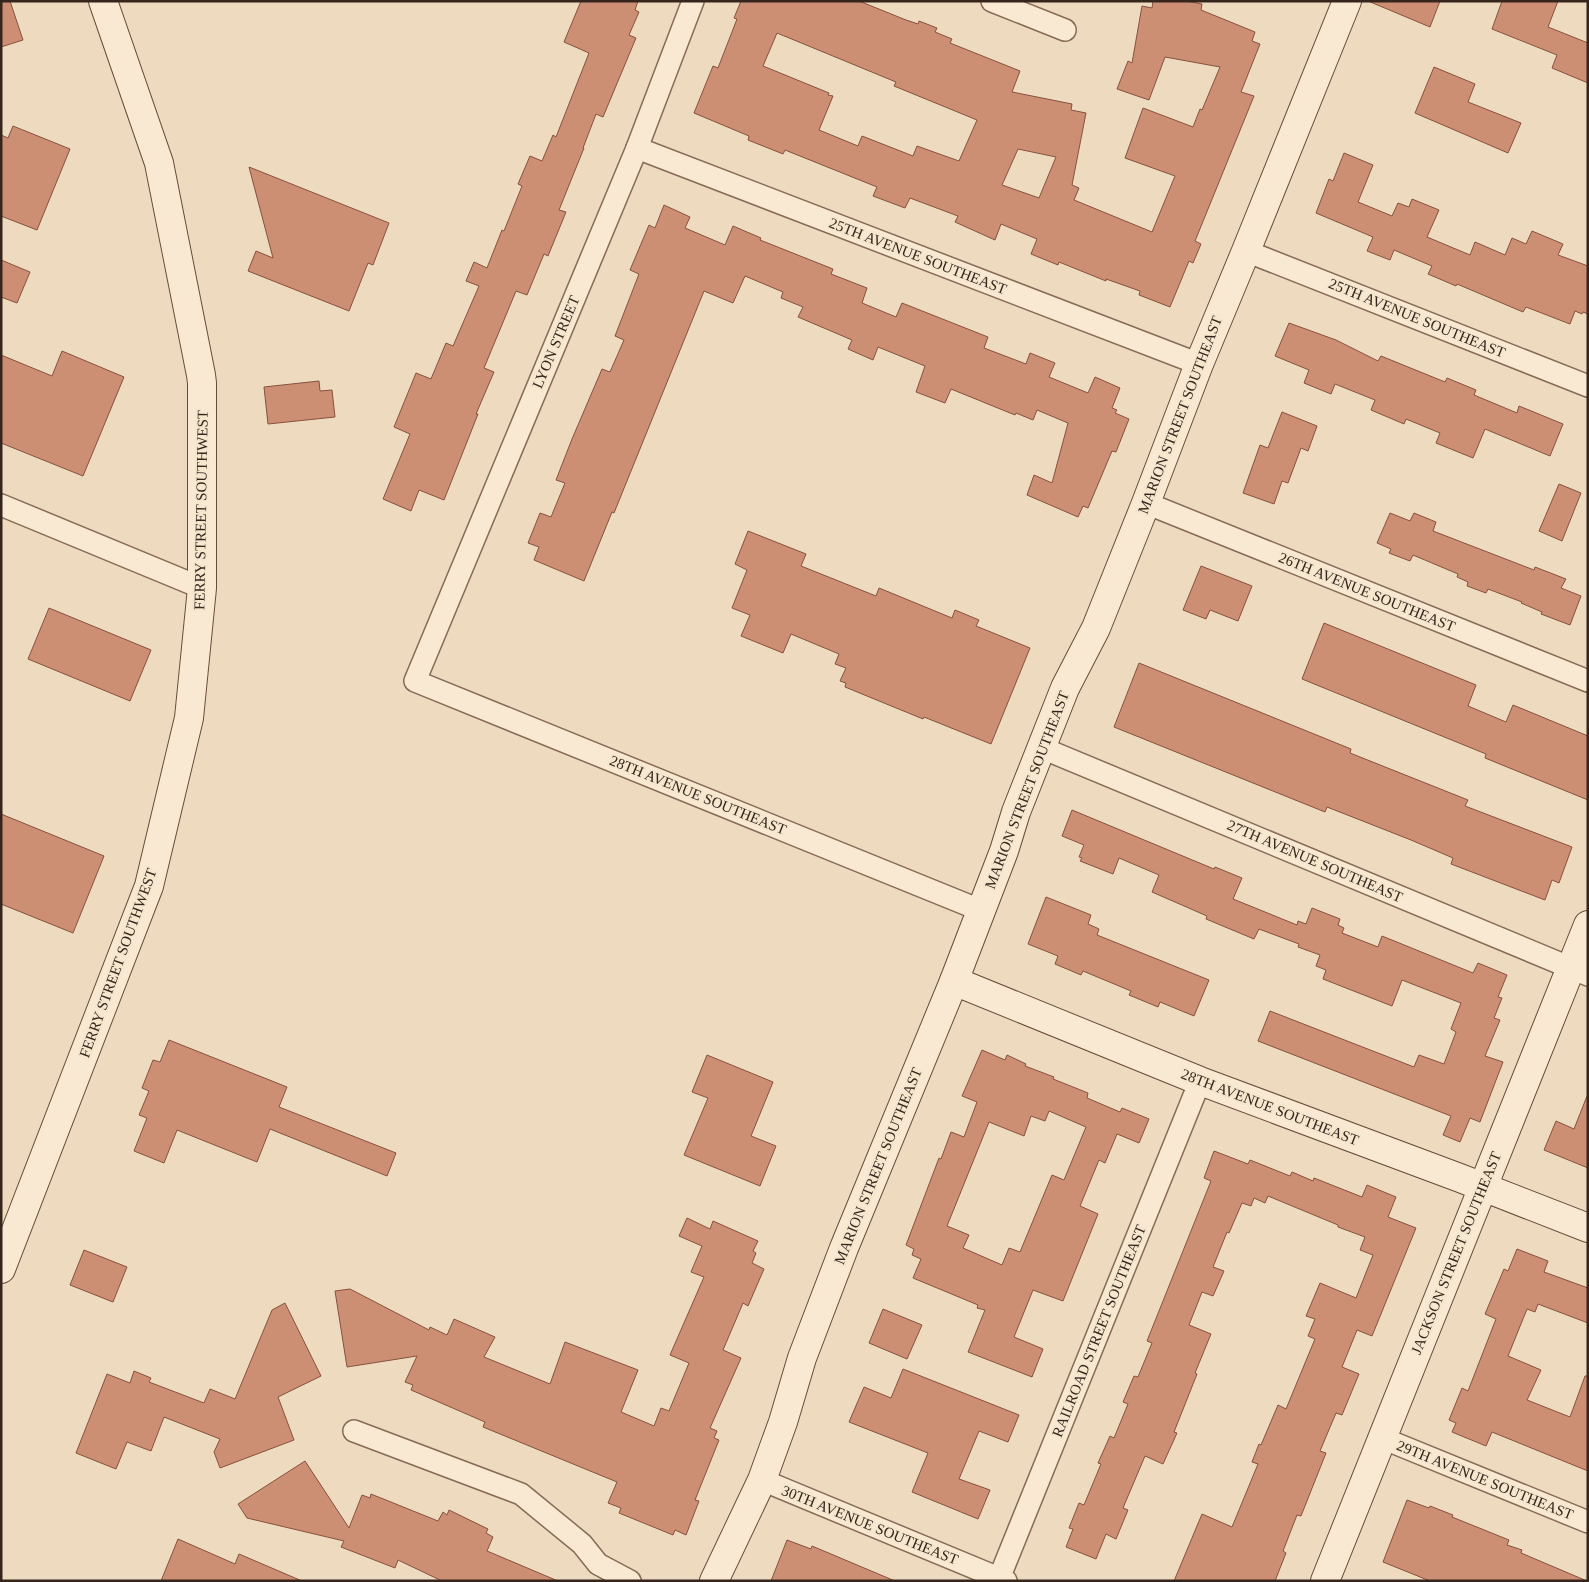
<svg xmlns="http://www.w3.org/2000/svg" width="1589" height="1582" font-family="'Times New Roman',serif">
  <style>
    .building { fill: #cd8f74; stroke: #86513d; fill-rule: evenodd }
    .lines { fill: none; stroke-linecap: round; stroke-linejoin: round }
    .street-casing { stroke: #866b57; stroke-width: 24 }
    .secondary-casing { stroke: #684c3a; stroke-width: 30 }
    .street { stroke: #f9e9d2; stroke-width: 21 }
    .secondary { stroke: #f9e9d2; stroke-width: 28 }
    .labels { text-anchor: middle; dominant-baseline: central; stroke-width: 4.5; stroke-linejoin: round; paint-order: stroke }
    .street-label { font-size: 15px; fill: #36251c; stroke: #f5e6ce }
  </style>
  <rect width="100%" height="100%" fill="#eedabf"/>
  <!-- building -->
  <g class="building">
    <path d="M1 1H10L23 40 1 47Z"/>
    <path d="M581 1H638L635 10 639 12 629 35 636 38 603 117 596 114 583 148H584L559 210 566 212 548 256 544 254 527 295 516 291 484 368 494 372 476 414H478L444 500 419 490 411 511 383 499 410 434 394 427 416 373 431 379 446 343 453 346 479 286 466 281 474 262 487 268 502 230 504 231 522 186 518 184 530 156 542 161 553 135 556 137 589 53 564 42Z"/>
    <path d="M741 1H859L906 20 918 24 919 21 937 28 935 32 952 39 950 43 1020 71 1012 92 1072 104 1071 110 1086 113 1072 185 1079 188 1074 200 1152 232 1175 176 1125 158 1143 108 1193 127 1200 109 1202 110 1220 67 1165 57 1149 100 1117 89 1128 61 1132 63 1142 6 1152 8 1153 1H1186L1202 4 1201 10 1255 32 1252 41 1260 44 1241 92 1254 96 1195 241 1201 244 1193 263 1189 261 1170 307 1139 295 1140 291 1106 279V281L1059 262 1058 265 1031 254 1037 239 1001 224 995 240 955 222 958 216 910 198 905 208 873 196 877 187 785 150 783 154 748 140 749 136 694 113 713 66 718 68 737 19 734 18ZM777 33 896 82 894 86 977 120 959 161 917 146 913 156 862 136 858 146 819 130 833 96 828 95 829 93 763 66ZM1018 149 1056 157 1039 198 1002 185Z"/>
    <path d="M1368 1H1440L1430 27Z"/>
    <path d="M1502 1H1558L1548 27 1588 43V83L1552 68 1557 55 1492 29Z"/>
    <path d="M1434 67 1475 84 1468 102 1521 123 1508 153 1415 113Z"/>
    <path d="M13 126 70 149 37 230 1 216V135L8 138Z"/>
    <path d="M1344 153 1373 165 1358 202 1392 216 1398 203 1409 207 1412 199 1439 210 1427 237 1470 255 1475 242 1505 255 1512 238 1526 244 1532 231 1563 244 1558 255 1588 266V314L1583 312 1582 314 1575 311 1570 324 1526 307 1523 312 1457 284 1456 286 1428 274 1432 266 1394 250 1390 260 1367 251 1373 237 1316 213 1329 179 1333 181Z"/>
    <path d="M249 167 389 223 373 265 368 263 349 311 248 271 256 251 273 258Z"/>
    <path d="M664 205 690 217 685 228 725 245 733 226 761 238 760 240 833 269 831 274 867 288 862 303 896 317 902 303 988 337 984 348 1026 364 1030 353 1055 363 1049 377 1088 393 1095 377 1120 388 1112 408 1117 410 1115 413 1129 419 1116 452 1112 451 1088 508 1083 506 1078 517 1027 495 1034 475 1052 483 1068 423 1037 410 1033 420 1016 413 1015 415 951 389 945 403 916 392 925 366 878 347 873 360 848 349 852 340 798 317 803 307 781 298 783 292 745 276 733 303 704 291 614 513 612 512 584 581 534 560 539 547 528 543 540 513 551 517 565 483 556 480 572 439 602 369 610 372 624 340 615 336 639 274 630 270 649 225 655 228Z"/>
    <path d="M1 260 30 272 17 303 1 297Z"/>
    <path d="M1289 323 1336 340 1378 361 1381 356 1445 382 1447 378 1476 390 1474 395 1517 413 1519 406 1563 424 1550 456 1485 429 1473 458 1436 443 1440 433 1406 419 1404 424 1371 410 1375 400 1335 384 1331 394 1304 383 1309 370 1275 356Z"/>
    <path d="M62 351 124 377 83 476 1 443V355L52 376Z"/>
    <path d="M319 381 320 391 332 390 335 417 268 424 264 387Z"/>
    <path d="M1282 412 1317 426 1308 451 1301 448 1288 483 1282 481 1274 504 1243 493 1260 445 1268 448Z"/>
    <path d="M1559 484 1581 493 1562 541 1539 531Z"/>
    <path d="M1390 513 1410 521 1414 513 1436 522 1433 531 1534 570 1535 567 1566 579 1561 588 1581 596 1570 625 1541 614 1542 612 1521 603 1522 602 1488 589 1486 593 1467 586 1468 582 1457 577 1458 574 1413 555 1410 561 1389 553 1391 549 1377 543Z"/>
    <path d="M748 531 806 554 801 566 876 596 879 588 952 618 955 610 979 620 976 626 1030 648 991 744 924 717 923 719 845 687 846 683 840 681 846 668 835 664 839 654 791 634 783 653 741 636 750 615 732 608 747 570 735 564Z"/>
    <path d="M1201 566 1252 586 1238 621 1210 610 1206 619 1183 610Z"/>
    <path d="M49 608 151 650 130 701 28 659Z"/>
    <path d="M1324 623 1476 685 1468 706 1506 722 1513 705 1588 736V800L1485 758 1486 754 1302 679Z"/>
    <path d="M1139 663 1351 749 1350 753 1468 800 1465 806 1572 847 1559 883 1552 880 1545 900 1451 864 1453 858 1411 840 1327 807 1325 812 1114 727Z"/>
    <path d="M1072 810 1214 869 1215 867 1242 878 1233 899 1297 925 1298 921 1306 924 1312 908 1340 919 1338 925 1344 928 1342 933 1378 947 1382 936 1473 973 1478 963 1507 975 1498 997 1502 998 1494 1018 1500 1020 1485 1056 1503 1062 1480 1122 1470 1118 1460 1142 1443 1135 1451 1116 1258 1041 1270 1011 1414 1067 1419 1055 1444 1064 1456 1032 1451 1029 1461 1003 1402 980 1392 1006 1323 979 1326 970 1316 966 1320 955 1298 947 1299 944 1259 929 1254 939 1206 919 1207 916 1152 892 1159 875 1119 858 1113 874 1080 861 1082 858 1079 857 1084 845 1062 836Z"/>
    <path d="M1 814 104 856 73 933 1 904Z"/>
    <path d="M1046 897 1091 915 1088 924 1099 929 1097 935 1209 980 1194 1016 1160 1002 1158 1007 1129 995 1131 991 1083 971 1081 975 1055 964 1058 956 1028 944Z"/>
    <path d="M169 1040 287 1087 279 1107 396 1153 387 1176 270 1129 257 1162 177 1130 164 1163 134 1151 147 1118 139 1115 149 1091 142 1088 153 1060 160 1062Z"/>
    <path d="M982 1050 1005 1060 1007 1055 1026 1064 1025 1066 1054 1077 1053 1079 1088 1093 1087 1098 1120 1112 1122 1108 1149 1119 1139 1143 1117 1134 1105 1163 1099 1160 1080 1206 1098 1214 1063 1301 1033 1290 1014 1337 1043 1349 1032 1377 968 1352 985 1310 977 1308 978 1305 913 1278 921 1259 912 1255 914 1249 906 1245 939 1158 941 1159 951 1132 964 1137 977 1102 962 1096ZM1049 1111 1086 1127 1064 1180 1052 1175 1020 1252 1009 1248 1002 1265 963 1248 969 1235 947 1226 989 1122 1024 1136 1031 1116 1045 1121Z"/>
    <path d="M707 1055 773 1082 751 1136 776 1146 760 1186 684 1155 708 1098 692 1092Z"/>
    <path d="M1587 1096H1588V1168L1544 1150 1556 1121 1574 1129Z"/>
    <path d="M1214 1151 1248 1164 1250 1160 1290 1176 1292 1172 1313 1181 1314 1178 1362 1197 1367 1185 1396 1197 1388 1217 1416 1228 1372 1336 1357 1330 1342 1367 1359 1374 1342 1415 1336 1413 1320 1451 1326 1453 1301 1516 1297 1515 1283 1551 1286 1553 1275 1581H1174L1202 1514 1232 1527 1258 1464 1252 1462 1259 1444 1261 1445 1278 1405 1286 1409 1315 1339 1308 1336 1315 1319 1306 1316 1320 1283 1356 1298 1373 1255 1360 1250 1365 1237 1338 1227V1225L1268 1196 1265 1203 1254 1198 1251 1206 1242 1203 1229 1233 1227 1232 1213 1267 1224 1271 1213 1296 1202 1292 1189 1325 1211 1334 1195 1373 1197 1374 1174 1432 1177 1433 1163 1464 1145 1456 1123 1508 1128 1510 1116 1539 1106 1534 1096 1559 1066 1547 1073 1529 1069 1528 1079 1503 1084 1505 1101 1464 1098 1463 1110 1436 1114 1438 1128 1404 1123 1402 1134 1376 1138 1377 1152 1343 1147 1341 1211 1181 1204 1178Z"/>
    <path d="M687 1218 710 1229 713 1221 758 1241 753 1251 756 1253 752 1263 764 1269 748 1306 743 1303 723 1350 741 1358 710 1428 717 1431 714 1438 719 1440 695 1500 699 1501 686 1535 675 1530 673 1535 619 1513 621 1508 608 1503 617 1482 483 1427 485 1422 411 1390 413 1385 405 1382 417 1356 347 1367 335 1291 350 1289 429 1330 430 1327 447 1335 454 1319 495 1337 484 1357 550 1384 565 1342 638 1370 621 1412 654 1426 661 1408 669 1411 689 1363 670 1355 704 1277 691 1272 702 1246 679 1236Z"/>
    <path d="M1517 1249 1548 1261 1544 1272 1588 1288V1323L1538 1304 1535 1312 1527 1309 1508 1356 1541 1370 1527 1400 1570 1417 1585 1376H1588V1471L1492 1432 1486 1446 1452 1432 1456 1423 1449 1420 1462 1388 1468 1391 1496 1319 1485 1314 1504 1269 1508 1271Z"/>
    <path d="M84 1250 127 1267 113 1302 70 1285Z"/>
    <path d="M285 1303 321 1376 278 1397 294 1440 220 1468 214 1452 220 1439 164 1417 151 1451 127 1442 116 1469 76 1453 107 1374 130 1383 134 1371 151 1378 149 1382 204 1403 210 1389 235 1399 272 1310Z"/>
    <path d="M883 1309 922 1325 907 1359 869 1343Z"/>
    <path d="M903 1369 1019 1415 1008 1442 979 1431 959 1479 990 1490 978 1519 912 1492 928 1453 849 1422 864 1387 891 1398Z"/>
    <path d="M305 1461 349 1528 362 1495 370 1498 371 1494 438 1521 443 1512 447 1515 449 1510 488 1529 486 1533 493 1537 487 1551 558 1581H442L398 1560 395 1568 341 1547 344 1541 247 1518 238 1504Z"/>
    <path d="M1407 1500 1429 1508 1430 1506 1453 1515 1452 1517 1509 1540 1507 1545 1522 1550 1521 1553 1587 1581H1430L1383 1562Z"/>
    <path d="M178 1539 235 1564 239 1554 302 1581H161Z"/>
    <path d="M787 1540 811 1549 812 1546 895 1581H771Z"/>
  </g>
  <g class="lines">
    <defs>
      <g id="street">
        <path d="M693 1 637 148 415 681 980 910"/>
        <path d="M992 1 1065 30"/>
        <path d="M637 148 1199 364"/>
        <path d="M1246 251 1588 386"/>
        <path d="M1146 503 1588 681"/>
        <path d="M1 505 202 588"/>
        <path d="M1042 748 1588 975"/>
        <path d="M354 1431 521 1494 582 1544 598 1564 630 1581"/>
        <path d="M1382 1438 1588 1522"/>
        <path d="M762 1480 1006 1581"/>
        <path d="M998 1581 1200 1081"/>
      </g>
      <g id="secondary">
        <path d="M954 981 1200 1081 1460 1178 1588 1228"/>
        <path d="M1 1269 149 886 189 718 202 588V383L201 375 159 163 103 1"/>
        <path d="M714 1581 762 1480 783 1422 802 1358 844 1248 954 981 1004 851 1016 812 1065 688 1096 628 1146 503 1199 364 1246 251 1347 1"/>
        <path d="M1325 1581 1588 925"/>
      </g>
    </defs>
    <!-- street casing -->
    <use href="#street" class="street-casing"/>
    <!-- secondary casing -->
    <use href="#secondary" class="secondary-casing"/>
    <!-- street -->
    <use href="#street" class="street"/>
    <!-- secondary -->
    <use href="#secondary" class="secondary"/>
  </g>
  <g class="labels">
    <!-- street labels -->
    <g class="street-label">
      <text transform="translate(918 256) rotate(21)">25TH AVENUE SOUTHEAST</text>
      <text transform="translate(1417 318) rotate(22)">25TH AVENUE SOUTHEAST</text>
      <text transform="translate(556 342) rotate(-67)">LYON STREET</text>
      <text transform="translate(1180 415) rotate(-69)">MARION STREET SOUTHEAST</text>
      <text transform="translate(201 510) rotate(-89)">FERRY STREET SOUTHWEST</text>
      <text transform="translate(1367 592) rotate(22)">26TH AVENUE SOUTHEAST</text>
      <text transform="translate(1027 790) rotate(-69)">MARION STREET SOUTHEAST</text>
      <text transform="translate(698 795) rotate(22)">28TH AVENUE SOUTHEAST</text>
      <text transform="translate(1315 861) rotate(23)">27TH AVENUE SOUTHEAST</text>
      <text transform="translate(118 963) rotate(-70)">FERRY STREET SOUTHWEST</text>
      <text transform="translate(1270 1107) rotate(21)">28TH AVENUE SOUTHEAST</text>
      <text transform="translate(878 1166) rotate(-68)">MARION STREET SOUTHEAST</text>
      <text transform="translate(1456 1253) rotate(-68)">JACKSON STREET SOUTHEAST</text>
      <text transform="translate(1099 1331) rotate(-68)">RAILROAD STREET SOUTHEAST</text>
      <text transform="translate(1485 1480) rotate(22)">29TH AVENUE SOUTHEAST</text>
      <text transform="translate(870 1525) rotate(22)">30TH AVENUE SOUTHEAST</text>
    </g>
  </g>
  <!-- border -->
  <rect width="1589" height="1582" fill="none" stroke="#36251c" stroke-width="5"/>
</svg>
